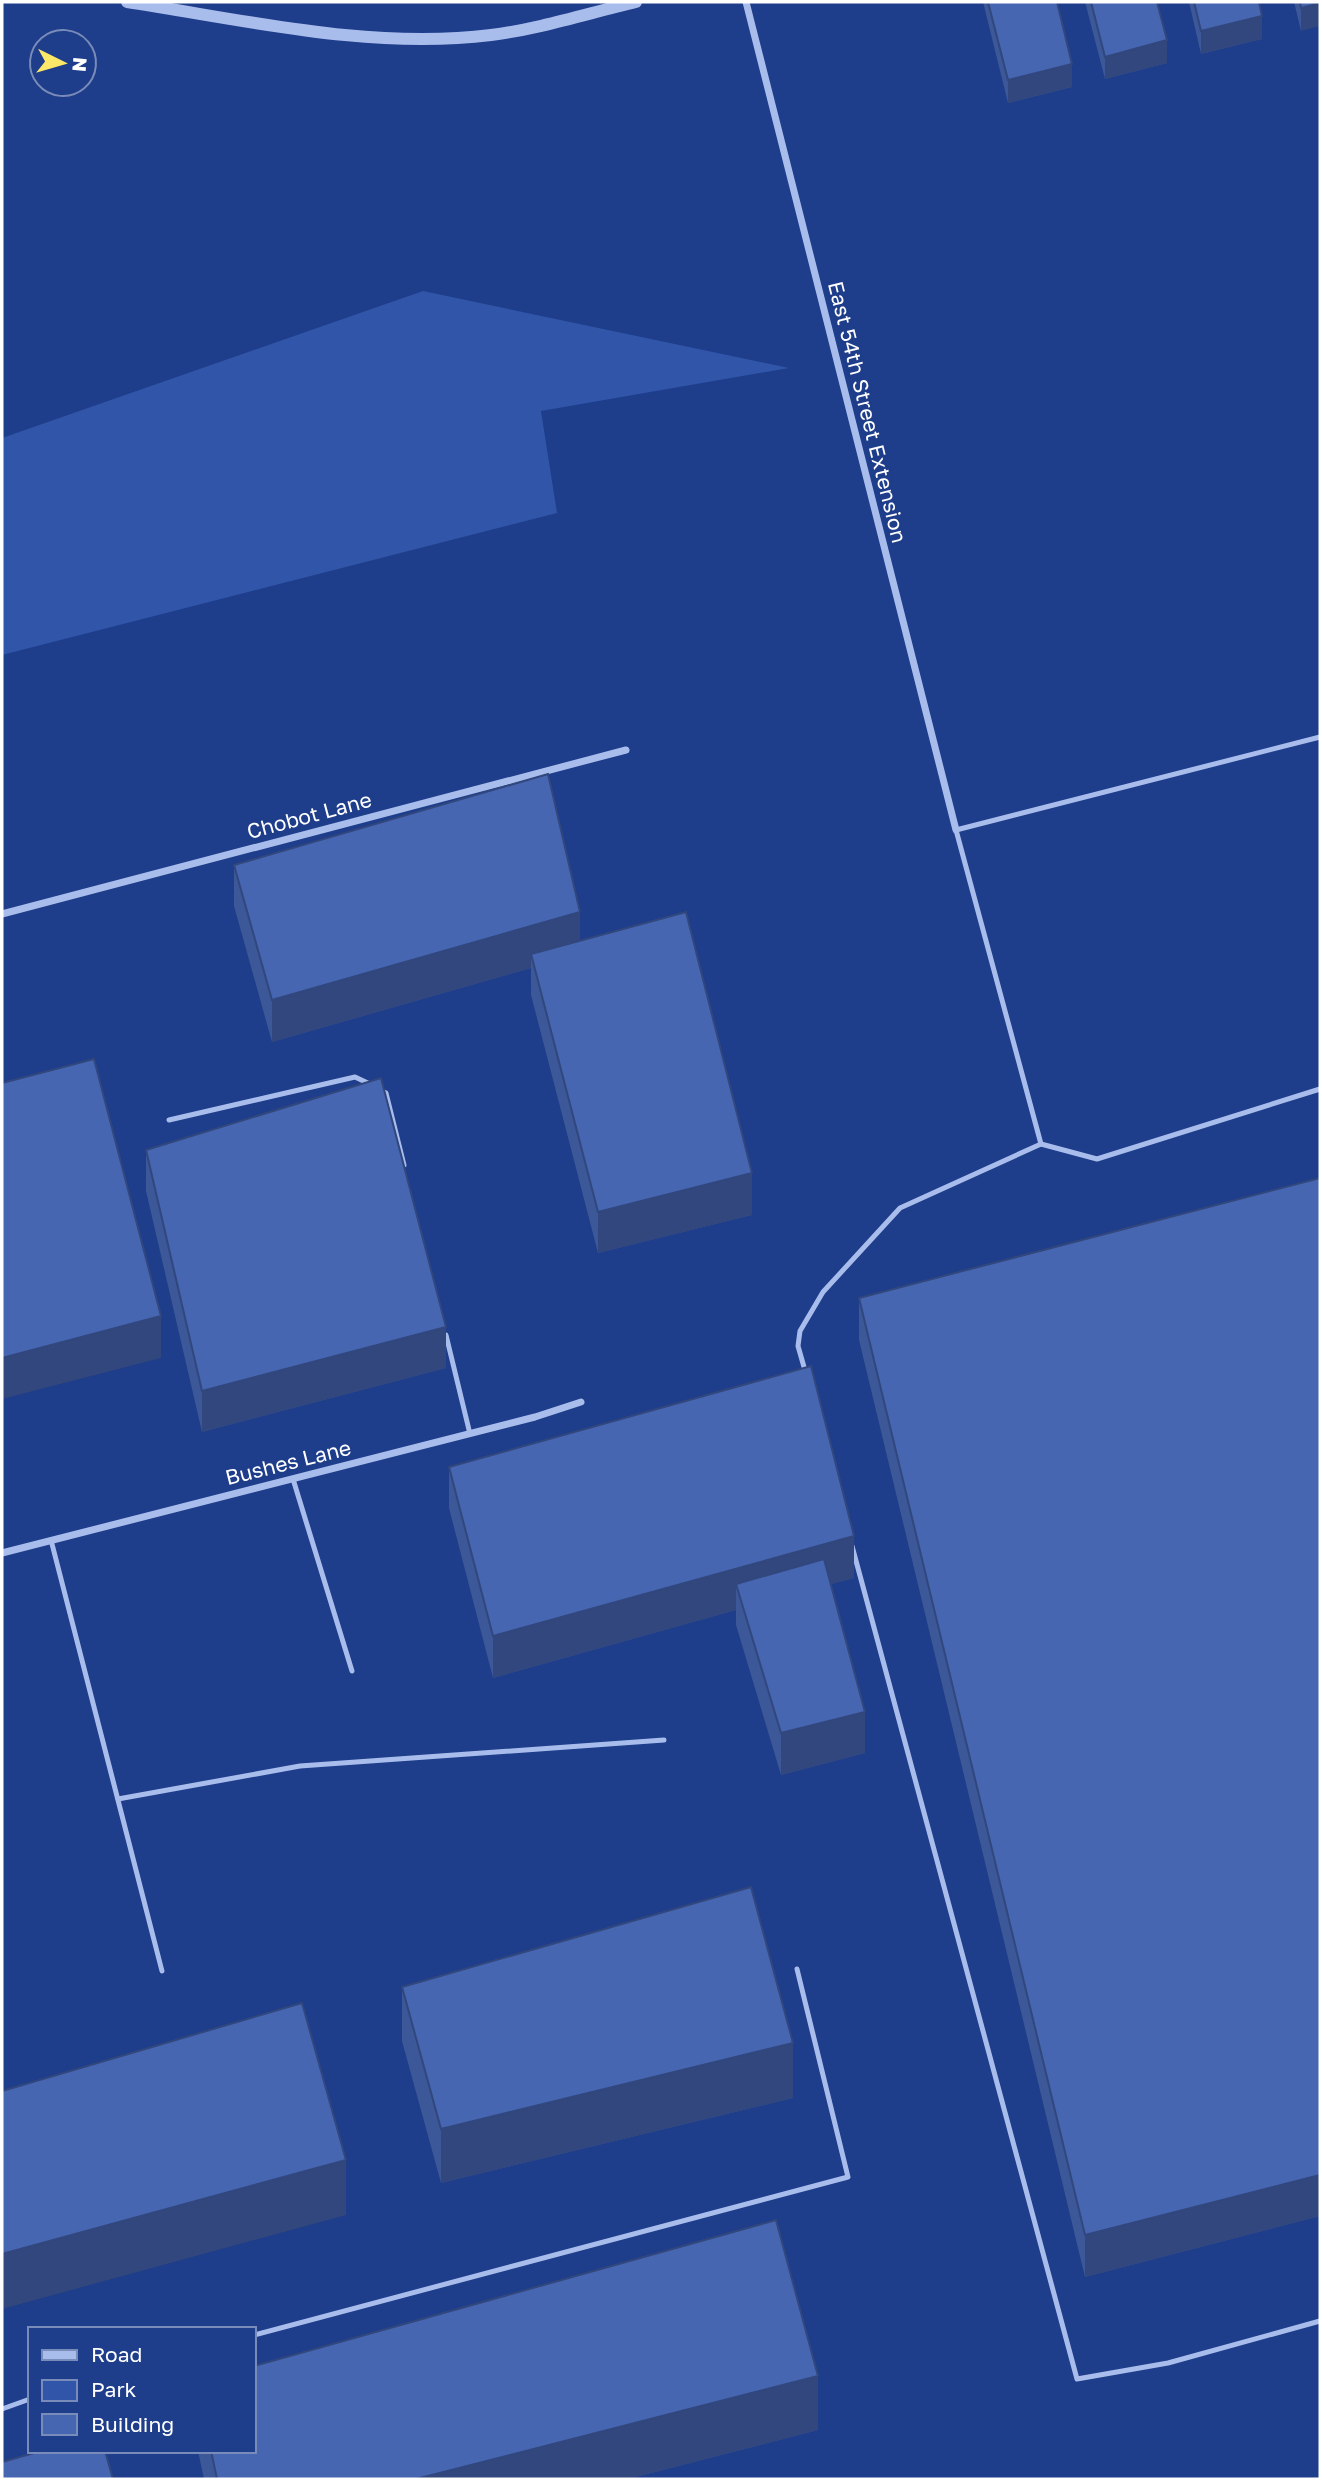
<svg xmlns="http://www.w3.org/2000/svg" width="1322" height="2481" font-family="'Golos Text',sans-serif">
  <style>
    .green { fill: #3155a8 }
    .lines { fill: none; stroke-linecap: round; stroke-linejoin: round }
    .service { stroke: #a9bdec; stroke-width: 5 }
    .minor { stroke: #a9bdec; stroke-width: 7 }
    .tertiary { stroke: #a9bdec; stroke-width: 12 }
    .wall { fill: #3c5899 }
    .shaded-wall { fill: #31477d }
    .building { fill: #4666b2; stroke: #31477d; stroke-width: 2 }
    .labels { text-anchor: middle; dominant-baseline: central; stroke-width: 5; stroke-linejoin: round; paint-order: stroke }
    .street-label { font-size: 21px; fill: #fff; stroke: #1e3d8a }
  </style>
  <rect width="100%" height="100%" fill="#1e3d8a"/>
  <!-- green -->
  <path class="green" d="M423 291 789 368 541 411 557 513 2 655V438Z"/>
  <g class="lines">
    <!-- service -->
    <g class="service">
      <path d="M1320 737 956 830 1041 1144 1097 1159 1320 1089"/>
      <path d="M380 1090 386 1093 404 1165"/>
      <path d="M169 1120 355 1077 372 1085"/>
      <path d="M446 1335 470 1434"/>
      <path d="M806 1374 798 1346 800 1331 823 1292 900 1208 1041 1144"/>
      <path d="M293 1479 352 1671"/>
      <path d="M51 1540 162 1971"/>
      <path d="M852 1546 1077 2379 1168 2363 1320 2321"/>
      <path d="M118 1799 300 1766 664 1740"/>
      <path d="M254 2335 848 2177 797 1969"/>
      <path d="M2 2409 30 2399"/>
    </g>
    <!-- minor -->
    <g class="minor">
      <path d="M746 2 956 830"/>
      <path d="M2 914 626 750"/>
      <path d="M2 1553 535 1417 581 1402"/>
    </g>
    <!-- tertiary -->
    <path class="tertiary" d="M127 2C246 20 370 50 491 35 539 29 589 13 636 2"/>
  </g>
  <!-- wall -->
  <g class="wall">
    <path d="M983 2H1057L1072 87 1008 103Z"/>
    <path d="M1085 2H1157L1167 63 1105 79Z"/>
    <path d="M1189 2H1259L1262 39 1201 54Z"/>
    <path d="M1294 2H1320L1301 31Z"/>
    <path d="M234 865 580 941 752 1215 598 1253 531 995V968L272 1042 234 906Z"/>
    <path d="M146 1150 446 1368 202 1432 146 1191Z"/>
    <path d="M1320 1178V2216L1085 2277 859 1340V1298Z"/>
    <path d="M449 1467 854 1578 831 1584 865 1753 781 1775 736 1625V1610L493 1678 449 1508Z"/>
    <path d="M402 1987 793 2098 441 2183 402 2041Z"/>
    <path d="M818 2430 628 2479H204L198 2451H254Z"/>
  </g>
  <!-- shaded-wall -->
  <g class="shaded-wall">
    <path d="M1320 3V26L1301 31V8Z"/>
    <path d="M1262 16V39L1201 54V31Z"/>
    <path d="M1167 40V63L1105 79V57Z"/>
    <path d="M1072 64V87L1008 103V80Z"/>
    <path d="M580 912V954H531V968L272 1042V1000Z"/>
    <path d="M752 1173V1215L598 1253V1212Z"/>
    <path d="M161 1316V1358L2 1399V1358Z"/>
    <path d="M446 1327V1368L202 1432V1391Z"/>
    <path d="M854 1536V1578L743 1608 736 1584V1610L493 1678V1636Z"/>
    <path d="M865 1712V1753L781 1775V1733Z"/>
    <path d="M793 2043V2098L441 2183V2129Z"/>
    <path d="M346 2160V2215L2 2309V2254Z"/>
    <path d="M1320 2175V2216L1085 2277V2235Z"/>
    <path d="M818 2376V2430L628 2479H416Z"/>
  </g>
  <!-- building -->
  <g class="building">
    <path d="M988 2H1057L1072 64 1008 80Z"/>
    <path d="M1091 2H1157L1167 40 1105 57Z"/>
    <path d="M1194 2H1259L1262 16 1201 31Z"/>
    <path d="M1300 2H1320V3L1301 8Z"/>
    <path d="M548 774 580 912 272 1000 234 865Z"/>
    <path d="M686 912 752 1173 598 1212 531 954Z"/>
    <path d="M94 1059 161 1316 2 1358V1083Z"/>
    <path d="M381 1078 446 1327 202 1391 146 1150Z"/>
    <path d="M1320 1178V2175L1085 2235 859 1298Z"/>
    <path d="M811 1366 854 1536 493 1636 449 1467Z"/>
    <path d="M824 1559 865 1712 781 1733 736 1584Z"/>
    <path d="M751 1887 793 2043 441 2129 402 1987Z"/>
    <path d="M302 2003 346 2160 2 2254V2091Z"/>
    <path d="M776 2220 818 2376 416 2479H217L211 2451H254V2366Z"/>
    <path d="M41 2451H105L113 2479H2V2462Z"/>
  </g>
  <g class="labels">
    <!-- street labels -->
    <g class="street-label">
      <text transform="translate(868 412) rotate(76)">East 54th Street Extension</text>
      <text transform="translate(309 815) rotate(-15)">Chobot Lane</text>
      <text transform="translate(288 1462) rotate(-14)">Bushes Lane</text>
    </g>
  </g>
  <!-- border -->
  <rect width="1322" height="2481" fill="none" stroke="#ffffff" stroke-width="7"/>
  <!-- legend -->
  <rect x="28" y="2327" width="228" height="126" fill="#1e3d8a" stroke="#788bb9" stroke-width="2"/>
  <rect x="42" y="2350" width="35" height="10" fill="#a9bdec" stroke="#788bb9" stroke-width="2"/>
  <text x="91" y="2362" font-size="21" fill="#ffffff">Road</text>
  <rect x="42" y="2380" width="35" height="21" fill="#3155a8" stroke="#788bb9" stroke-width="2"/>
  <text x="91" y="2397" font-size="21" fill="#ffffff">Park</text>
  <rect x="42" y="2414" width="35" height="21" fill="#4666b2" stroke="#788bb9" stroke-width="2"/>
  <text x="91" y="2432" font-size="21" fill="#ffffff">Building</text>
  <!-- north arrow -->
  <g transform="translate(63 63) rotate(95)"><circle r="33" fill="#1e3d8a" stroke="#788bb9" stroke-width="2"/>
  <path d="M0-5L12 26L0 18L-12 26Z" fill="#fbe768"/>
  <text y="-10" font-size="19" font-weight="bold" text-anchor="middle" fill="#ffffff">N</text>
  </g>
</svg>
